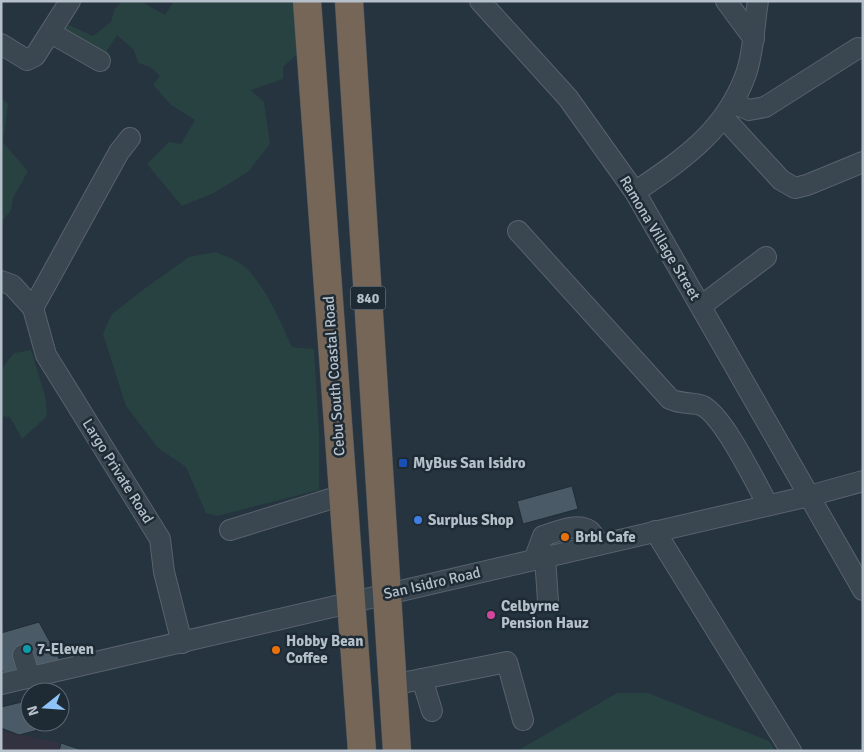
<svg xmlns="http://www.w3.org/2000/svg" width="864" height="752" font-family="Signika,sans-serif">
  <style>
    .medical { fill: #323241 }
    .green { fill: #284141 }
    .building { fill: #4a5a66; stroke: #202d37 }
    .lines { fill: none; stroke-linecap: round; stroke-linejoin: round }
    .minor-casing { stroke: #58636d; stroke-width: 22 }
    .highway-casing { stroke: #44505a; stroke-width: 29 }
    .minor { stroke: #3a4650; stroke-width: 20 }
    .highway { stroke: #766657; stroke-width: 28 }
    .transit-dot { fill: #1a4fb4; stroke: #1e2b35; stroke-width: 2 }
    .shop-dot { fill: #3f7fe0; stroke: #1e2b35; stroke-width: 2 }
    .food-dot { fill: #e8710a; stroke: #1e2b35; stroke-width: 2 }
    .hotel-dot { fill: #d1479c; stroke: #1e2b35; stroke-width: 2 }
    .culture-dot { fill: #0f9aa8; stroke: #1e2b35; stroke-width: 2 }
    .labels { text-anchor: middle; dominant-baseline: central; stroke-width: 5; stroke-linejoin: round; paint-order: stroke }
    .shield { fill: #1e2b35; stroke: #88939d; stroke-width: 1 }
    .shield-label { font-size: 14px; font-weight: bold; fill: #b6c0ca }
    .street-label { font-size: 15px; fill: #b6c0ca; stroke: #1e2b35 }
    .poi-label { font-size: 15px; font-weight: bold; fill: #b6c0ca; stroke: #1e2b35; text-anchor: start }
  </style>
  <rect width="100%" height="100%" fill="#263440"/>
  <!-- medical -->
  <path class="medical" d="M1 731 61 743 85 751H1Z"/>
  <!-- green -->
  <g class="green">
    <path d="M122 1H140L165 15 174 1H295L301 51 283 67V79L251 90 264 102 270 144 248 172 214 193 182 206 147 164 169 142 181 144 195 120 171 105 153 85 160 76 150 67 138 63 134 50 117 35 100 61 63 31 69 25 93 36 111 22 114 10Z"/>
    <path d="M1 98 8 104 3 143 28 171 13 198 11 210 1 223Z"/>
    <path d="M216 252C224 256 234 259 241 264 264 281 280 321 292 347L314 349 319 434V490L217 516 206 513 186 467 158 448 126 406 103 334 111 315 144 289 189 257Z"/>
    <path d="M31 350 45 396 47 416 22 439 10 417 1 416V370L14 353Z"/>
    <path d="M617 693H648L769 741 776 751H517Z"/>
  </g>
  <!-- building -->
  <g class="building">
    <path d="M572 486 578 509 523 524 517 501Z"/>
    <path d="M39 622 62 664 6 677 1 669V633Z"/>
    <path d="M30 700V722H58V725L19 735 1 728V707Z"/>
    <path d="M61 743 85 751H59Z"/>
  </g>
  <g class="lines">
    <defs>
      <g id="minor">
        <path d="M480 1 568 98 635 192 863 590"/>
        <path d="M726 1 754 39"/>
        <path d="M51 33 100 61"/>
        <path d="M1 44 27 60 35 56 70 1"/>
        <path d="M733 103 749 110 765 107 858 48"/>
        <path d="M724 118 781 180 795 188 807 185 863 162"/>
        <path d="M635 192C683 159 725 132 746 74 754 51 754 25 758 1"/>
        <path d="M518 231 670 399C683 405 696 402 703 406 724 417 755 482 768 505"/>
        <path d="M1 281 12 285 33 308 46 355 160 539 164 572 182 643"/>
        <path d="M701 306 766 257"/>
        <path d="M33 308 119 152 130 138"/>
        <path d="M230 530 343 495"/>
        <path d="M655 531 791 751"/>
        <path d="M545 557 548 601"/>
        <path d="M534 560 543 536C556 532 577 522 590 531 593 534 597 541 599 544"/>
        <path d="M23 655 30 678"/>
        <path d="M422 679 432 711"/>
        <path d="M1 684 809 496 863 481"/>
        <path d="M392 685 507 662 523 720"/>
      </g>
      <g id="highway">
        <path d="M307 1 362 751"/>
        <path d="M349 1 397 751"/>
      </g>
    </defs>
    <!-- minor casing -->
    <use href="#minor" class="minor-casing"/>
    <!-- highway casing -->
    <use href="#highway" class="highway-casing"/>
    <!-- minor -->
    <use href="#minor" class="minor"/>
    <!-- highway -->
    <use href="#highway" class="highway"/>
  </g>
  <!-- markers -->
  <rect class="transit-dot" x="398" y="458" width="10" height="10" rx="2.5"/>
  <circle class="shop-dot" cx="418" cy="520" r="5"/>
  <g class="food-dot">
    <circle cx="565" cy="537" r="5"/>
    <circle cx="276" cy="650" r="5"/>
  </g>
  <circle class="hotel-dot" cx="491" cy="615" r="5"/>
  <circle class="culture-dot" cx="27" cy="649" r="5"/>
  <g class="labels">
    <!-- shield labels -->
    <rect class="shield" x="350.5" y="286.5" width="35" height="23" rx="4"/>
    <g class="shield-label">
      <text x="368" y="298">840</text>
    </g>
    <!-- street labels -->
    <g class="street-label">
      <text transform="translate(660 238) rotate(59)">Ramona Village Street</text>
      <text transform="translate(334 376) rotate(-94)">Cebu South Coastal Road</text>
      <text transform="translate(118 471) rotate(58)">Largo Private Road</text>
      <text transform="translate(432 583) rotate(-13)">San Isidro Road</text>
    </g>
    <!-- poi labels -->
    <g class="poi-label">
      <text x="413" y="463">MyBus San Isidro</text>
      <text x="428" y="520">Surplus Shop</text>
      <text x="575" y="537">Brbl Cafe</text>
      <text x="501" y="606">Celbyrne<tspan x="501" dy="17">Pension Hauz</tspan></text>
      <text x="286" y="641">Hobby Bean<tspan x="286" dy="17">Coffee</tspan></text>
      <text x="37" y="649">7-Eleven</text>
    </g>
  </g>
  <!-- border -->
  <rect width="864" height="752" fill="none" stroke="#b6c0ca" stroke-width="5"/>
  <!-- north arrow -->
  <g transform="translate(45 707) rotate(253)"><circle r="24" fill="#1e2b35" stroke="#5b6771"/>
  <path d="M0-4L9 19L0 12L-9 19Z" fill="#8ec3f7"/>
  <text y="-8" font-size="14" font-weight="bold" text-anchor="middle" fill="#b6c0ca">N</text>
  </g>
</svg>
